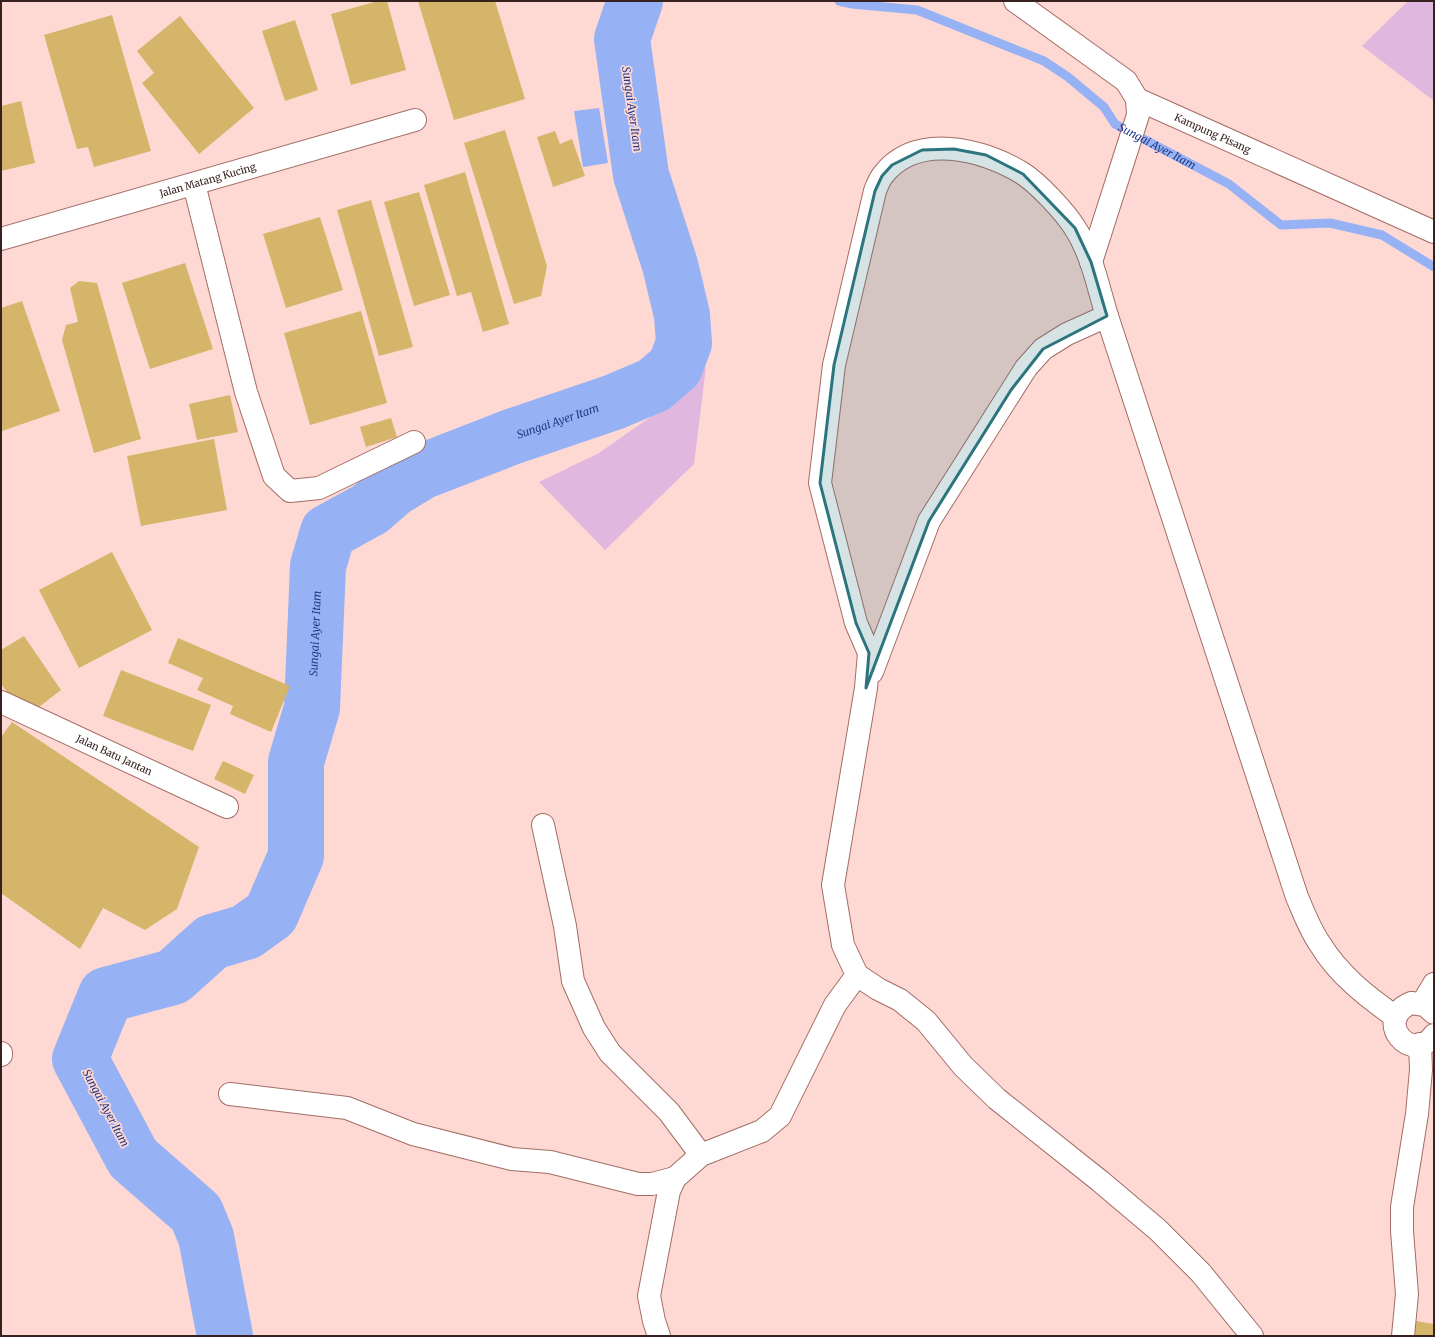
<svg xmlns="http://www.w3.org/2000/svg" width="1435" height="1337" font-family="Merriweather,serif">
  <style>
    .green { fill: #e0b8df }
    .water { fill: #97b1f5 }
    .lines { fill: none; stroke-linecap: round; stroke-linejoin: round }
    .stream { stroke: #97b1f5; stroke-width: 9 }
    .river { stroke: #97b1f5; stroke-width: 56 }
    .building { fill: #d4b569 }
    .minor-casing { stroke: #a36d66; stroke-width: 24 }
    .minor { stroke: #fff; stroke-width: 22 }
    .marked { fill: #2c757e; fill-opacity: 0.2; stroke: #2c757e; stroke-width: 3; stroke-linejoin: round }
    .labels { text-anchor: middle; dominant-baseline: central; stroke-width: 3.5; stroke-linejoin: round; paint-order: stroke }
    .street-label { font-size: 10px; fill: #37211e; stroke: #fed9d4 }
    .water-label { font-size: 11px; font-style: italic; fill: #233986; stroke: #fed9d4 }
  </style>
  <rect width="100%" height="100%" fill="#fed9d4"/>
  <!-- green -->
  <g class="green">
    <path d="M1408 1H1434V101L1362 46Z"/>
    <path d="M706 367 694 464 605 550 539 482 599 453 666 406Z"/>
  </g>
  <!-- water -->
  <path class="water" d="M599 108 608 163 583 167 574 111Z"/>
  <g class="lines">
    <!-- stream -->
    <path class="stream" id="s1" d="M839 1 852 4 917 10 1044 61 1068 77 1104 107 1115 124 1229 184 1281 225 1330 223 1382 235 1434 267"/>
    <!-- river -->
    <path class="river" id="s2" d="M225 1336 206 1237 196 1213 133 1158 80 1059 106 995 173 977 212 942 246 932 271 914 296 856V762L312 708 318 566 328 532 370 509 393 489 421 472 511 437 614 402 654 385 675 367 684 343 682 315 670 265 641 175 622 39 635 1"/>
  </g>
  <!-- building -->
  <g class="building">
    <path d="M378 1H387L406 70 351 85 331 14Z"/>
    <path d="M418 1H495L525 99 454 120Z"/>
    <path d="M112 15 151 151 94 167 88 147 77 149 44 35Z"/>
    <path d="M180 16 254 108 199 154 142 83 154 73 137 51Z"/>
    <path d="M295 20 318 90 285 101 262 31Z"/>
    <path d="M21 101 35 163 1 171V106Z"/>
    <path d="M505 130 547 266 541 296 514 304 464 143Z"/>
    <path d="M555 131 560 144 572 139 585 176 553 187 537 137Z"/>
    <path d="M465 172 509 324 483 332 471 292 457 296 424 185Z"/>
    <path d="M419 192 450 295 414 306 384 202Z"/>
    <path d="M371 200 413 347 379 356 337 210Z"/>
    <path d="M320 217 343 290 286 308 263 234Z"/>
    <path d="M185 263 213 349 150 369 122 283Z"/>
    <path d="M79 281 97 283 141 439 94 453 62 340 66 325 78 322 70 288Z"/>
    <path d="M22 301 60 411 2 431 1 308Z"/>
    <path d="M361 311 387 403 310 425 284 333Z"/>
    <path d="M230 395 238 432 197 440 189 404Z"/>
    <path d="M391 418 397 437 366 447 360 427Z"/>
    <path d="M214 439 227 510 141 526 127 456Z"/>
    <path d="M112 552 152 630 79 668 39 590Z"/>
    <path d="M24 636 61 690 35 710 13 699 1 684V650Z"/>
    <path d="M178 638 290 686 271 732 230 714 233 706 197 690 203 678 168 663Z"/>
    <path d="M121 670 211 705 193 751 103 716Z"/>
    <path d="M12 722 199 847 177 909 145 930 103 908 80 949 1 893V737Z"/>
    <path d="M223 761 254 775 245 794 214 779Z"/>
    <path d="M1416 1321 1434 1324V1336H1414Z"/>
  </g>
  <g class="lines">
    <defs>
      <g id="minor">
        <path id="s3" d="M1015 1 1126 81 1137 99 1434 232"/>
        <path d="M194 184 246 392 274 476 290 491 319 488 414 442"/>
        <path id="s4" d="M1 239 415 120"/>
        <path d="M1091 262 1138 115 1137 99"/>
        <path d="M872 672 929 521 1026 368 1043 349 1067 334 1107 316"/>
        <path id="s5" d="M1 702 227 807"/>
        <path d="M543 825 565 926 573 981 594 1028 610 1053 669 1112 701 1155"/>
        <path d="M1422 1004 1434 984"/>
        <path d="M1434 1013 1425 1005 1411 1003C1372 1020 1412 1066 1434 1035"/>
        <path d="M1 1055V1053"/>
        <path d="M230 1094 347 1108 413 1134 512 1159 550 1162 638 1184H652L675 1178"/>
        <path d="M659 1336 654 1321 649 1296 669 1191 675 1178 701 1155 762 1131 780 1116 835 1005 857 975"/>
        <path d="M1252 1336 1201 1273 1158 1230 1100 1181 997 1099 963 1066 926 1021 900 1000 878 989 857 975 843 945 833 885 866 688 869 653 856 623 820 483 834 365 875 191C877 186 879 180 883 175 916 132 983 149 1022 173 1038 183 1065 212 1075 228 1092 254 1098 287 1107 316L1297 897C1304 913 1310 930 1320 944 1338 974 1367 997 1396 1017"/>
        <path d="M1403 1336 1407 1294 1402 1231V1207L1417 1114 1421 1070 1420 1044"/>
      </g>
    </defs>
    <!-- minor casing -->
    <use href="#minor" class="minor-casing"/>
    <!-- minor -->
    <use href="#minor" class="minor"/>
  </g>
  <!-- marked area -->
  <path class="marked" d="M954 149 986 155 1023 174 1075 228 1091 262 1107 316 1043 349 1011 390 929 521 866 688 869 653 856 623 820 483 834 365 875 191 882 176 892 165 922 150Z"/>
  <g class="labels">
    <!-- street labels -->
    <g class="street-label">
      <text stroke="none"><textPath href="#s3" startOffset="241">Kampung Pisang</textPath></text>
      <text stroke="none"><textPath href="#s4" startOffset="215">Jalan Matang Kucing</textPath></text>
      <text stroke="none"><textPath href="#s5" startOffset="125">Jalan Batu Jantan</textPath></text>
    </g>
    <!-- water labels -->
    <g class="water-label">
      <text transform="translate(632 109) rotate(82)">Sungai Ayer Itam</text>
      <text stroke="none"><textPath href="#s1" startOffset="359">Sungai Ayer Itam</textPath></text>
      <text stroke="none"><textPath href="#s2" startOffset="1228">Sungai Ayer Itam</textPath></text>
      <text stroke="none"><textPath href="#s2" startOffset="868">Sungai Ayer Itam</textPath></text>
      <text transform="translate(106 1108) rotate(62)">Sungai Ayer Itam</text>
    </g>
  </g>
  <!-- border -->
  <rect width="1435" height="1337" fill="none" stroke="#37211e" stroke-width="4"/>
</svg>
